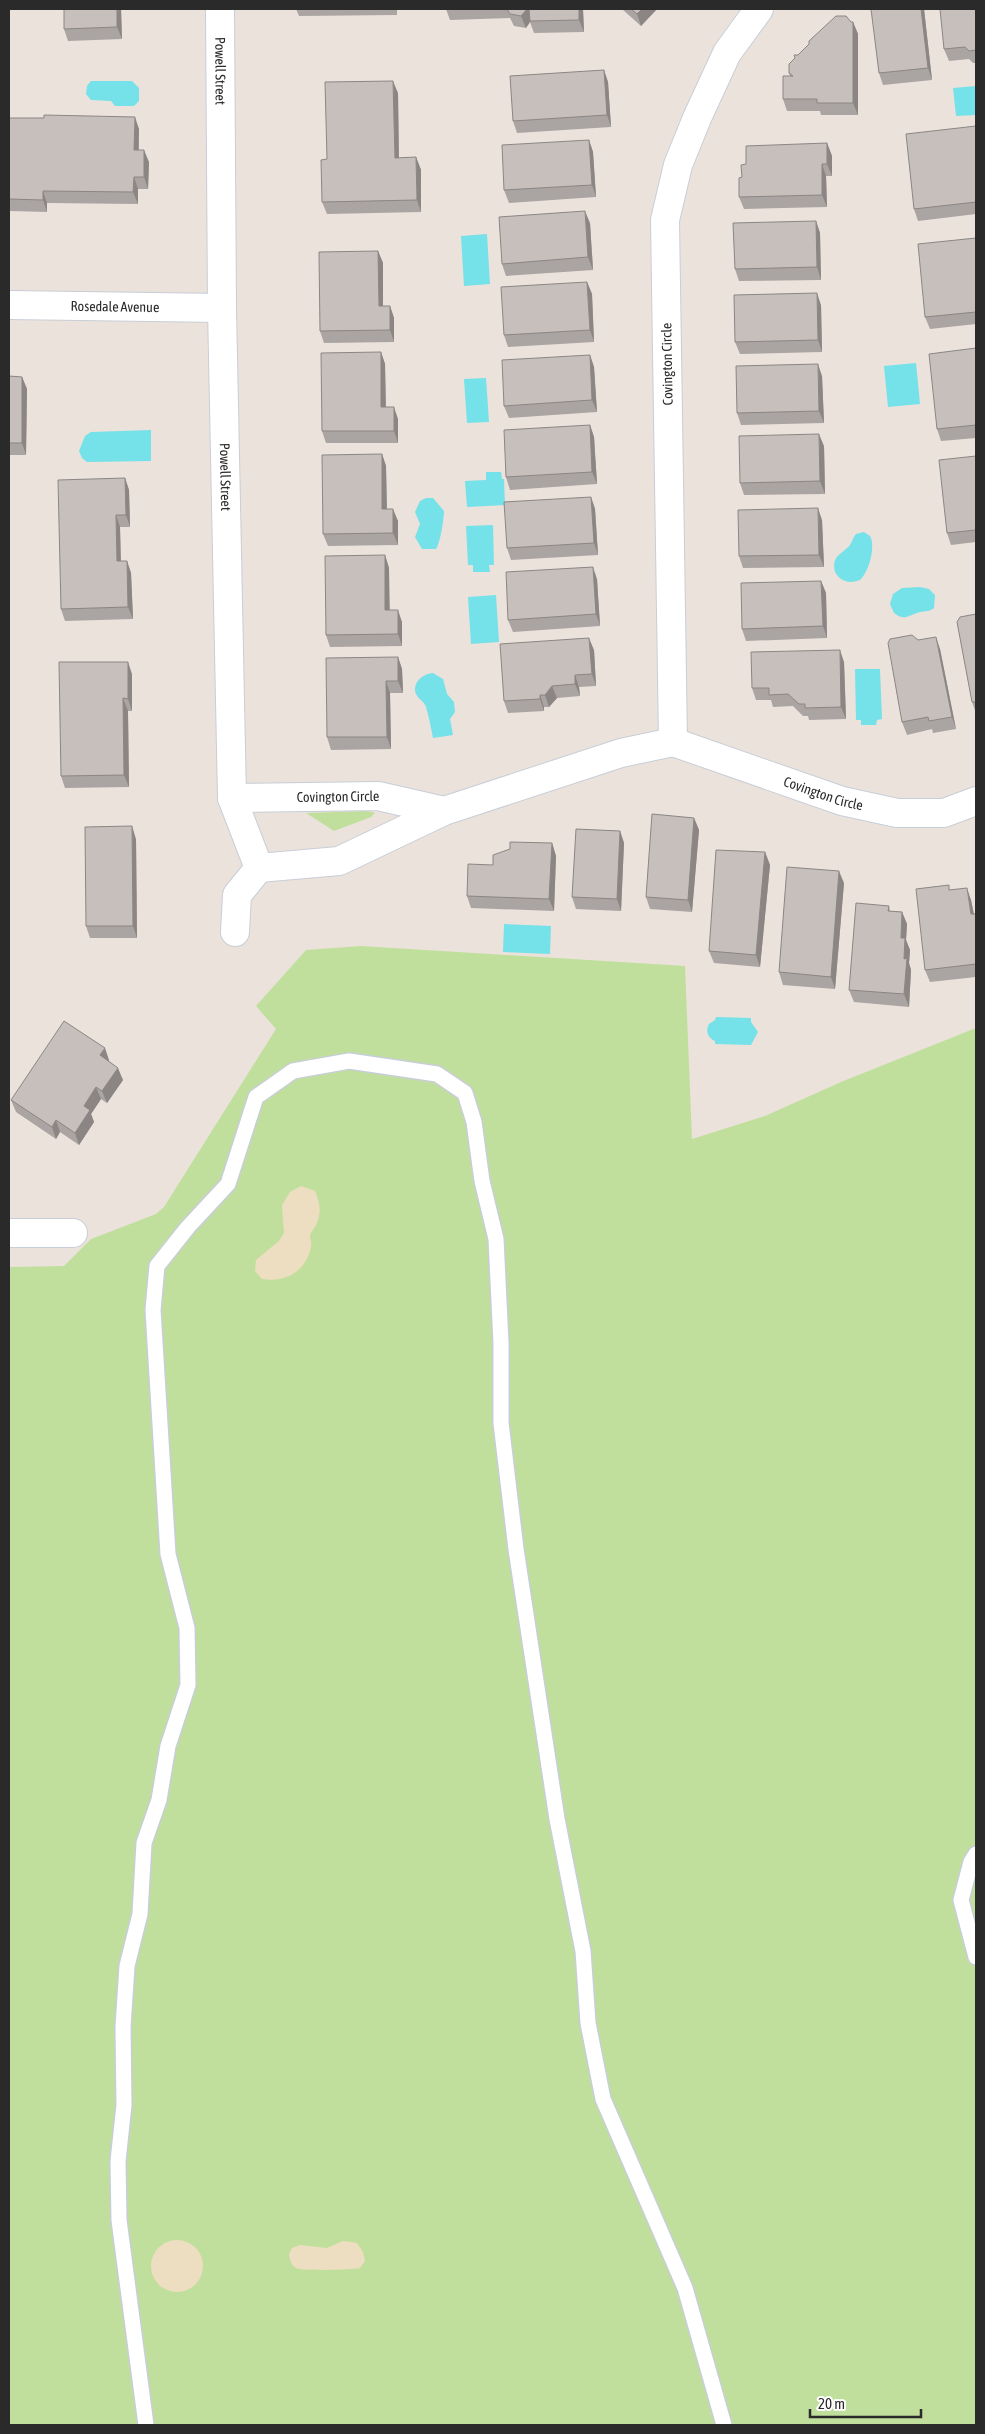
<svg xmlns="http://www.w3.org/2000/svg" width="985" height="2434" font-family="'Asap Condensed',sans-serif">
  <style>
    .green { fill: #c1df9c }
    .sand { fill: #eedec1 }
    .water { fill: #75e1e8 }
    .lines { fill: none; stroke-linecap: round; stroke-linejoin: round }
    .service-casing { stroke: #c8ced7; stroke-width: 18 }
    .minor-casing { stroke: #c8ced7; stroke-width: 30 }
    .service { stroke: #fff; stroke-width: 15 }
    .minor { stroke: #fff; stroke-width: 28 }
    .wall { fill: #aaa4a2 }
    .shaded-wall { fill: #8b8684 }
    .building { fill: #c6bfbc; stroke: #8b8684 }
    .labels { text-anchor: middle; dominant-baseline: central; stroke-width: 4; stroke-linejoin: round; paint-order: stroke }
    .street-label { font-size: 14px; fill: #2a2a2a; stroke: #fff }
  </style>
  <rect width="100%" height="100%" fill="#ebe2dc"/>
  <!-- green -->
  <g class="green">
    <path d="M367 811 375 813 371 817 334 831 306 813Z"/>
    <path d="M361 946 685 966 692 1139 765 1116 841 1082 976 1028V2425H9V1267L64 1266 91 1239 156 1214 164 1207 276 1029 256 1006 306 950Z"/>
  </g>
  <!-- sand -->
  <g class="sand">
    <path d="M301 1186 315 1191C320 1204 322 1212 316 1225 315 1228 311 1232 310 1235 310 1239 312 1243 311 1247 306 1271 286 1283 262 1279L255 1271 256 1260 279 1241 284 1233 282 1205 290 1192Z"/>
    <circle cx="177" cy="2266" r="26"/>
    <path d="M343 2241 357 2243 363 2252 365 2261 360 2268C352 2270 301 2271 296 2268 291 2265 290 2260 289 2254L292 2248 300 2245 327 2248Z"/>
  </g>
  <!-- water -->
  <g class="water">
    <path d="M91 81H132L139 88V101L134 106H115L111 101 91 100 86 94 87 86Z"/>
    <path d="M976 86V115L956 116 953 88Z"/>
    <path d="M487 234 490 284 464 286 461 236Z"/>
    <path d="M916 363 920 404 888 407 884 366Z"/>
    <path d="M486 378 489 422 467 423 464 379Z"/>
    <path d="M151 430V461L87 462 82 458 79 451 85 436 91 432Z"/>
    <path d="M486 472H501L502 479H504L505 505 467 507 465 481 486 480Z"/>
    <path d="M426 498H433L444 511C444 519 440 544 436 549H422L415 537 420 524 415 512 420 501Z"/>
    <path d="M493 525 494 565H489L490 572H473V565H468L466 526Z"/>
    <path d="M864 532 870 536C876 546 869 572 860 580 849 584 841 582 835 572 832 558 838 556 847 548 852 545 852 538 856 534Z"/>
    <path d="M920 587 929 589 935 595 934 608C927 613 924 610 917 613 907 616 904 621 894 613L890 604 893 594 902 588Z"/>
    <path d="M496 595 499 642 471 644 468 597Z"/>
    <path d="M855 669H880L882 719 877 720 876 725H861V720H856Z"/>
    <path d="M433 673 443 679 447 694 454 702 455 712 450 719 453 735 433 738C431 728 429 717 426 707 424 701 419 700 416 694 412 683 422 674 433 673Z"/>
    <path d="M504 924 551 926 550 954 503 952Z"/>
    <path d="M716 1017 751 1018V1022L758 1032 751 1045 715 1044V1041C708 1038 705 1031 709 1024L715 1020Z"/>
  </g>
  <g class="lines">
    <defs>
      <g id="service">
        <path d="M976 1854 971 1862 961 1900 976 1957"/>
        <path d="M146 2425 119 2220 118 2161 124 2105 123 2027 127 1966 140 1914 144 1843 159 1800 168 1746 188 1685 187 1628 168 1554 153 1310 157 1266 188 1227 228 1184 256 1097 293 1071 349 1061 437 1074 465 1093 474 1122 482 1181 496 1239 501 1343V1423L516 1549 557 1819 583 1951 588 2023 603 2099 685 2288 724 2425"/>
      </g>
      <g id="minor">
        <path id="s1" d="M220 9 222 308 232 798 259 868 237 895 235 932"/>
        <path id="s2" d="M9 305 222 308"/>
        <path d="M673 742 665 220 678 165 697 118 727 53 759 9"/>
        <path id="s3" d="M232 798 378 796 444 811"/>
        <path id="s4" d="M259 868 339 861 444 811 621 753 673 742 842 801 897 813H944L976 801"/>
        <path d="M9 1233H73"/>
      </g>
    </defs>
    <!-- service casing -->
    <use href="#service" class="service-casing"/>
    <!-- minor casing -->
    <use href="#minor" class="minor-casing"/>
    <!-- service -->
    <use href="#service" class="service"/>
    <!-- minor -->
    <use href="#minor" class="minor"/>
  </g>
  <!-- wall -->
  <g class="wall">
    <path d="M64 9H121L122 39 68 41 64 29Z"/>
    <path d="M296 9H397V15L299 16Z"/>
    <path d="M446 9H583L584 32 534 33 530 22 526 28 514 26 510 18 450 20Z"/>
    <path d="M622 9H657L641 26Z"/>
    <path d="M924 9 932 80 883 85 879 73Z"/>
    <path d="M976 9V63H973L969 59 949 61 944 49Z"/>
    <path d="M851 22H853L858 34V115H821L820 111H787L783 99 790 76 789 73 798 55Z"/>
    <path d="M604 70 608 82 611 127 517 133 513 121Z"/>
    <path d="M398 93 399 158 416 157 421 170V212L327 214 322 202 327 159Z"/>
    <path d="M9 118 139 129V150L149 162 148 189H138V204L47 203V212L10 211 9 209Z"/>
    <path d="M976 126V214L918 221 914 209Z"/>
    <path d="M589 140 593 152 596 197 509 203 504 190Z"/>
    <path d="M827 143 832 156V176H826L827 207 744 209 739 197 742 177 746 164Z"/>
    <path d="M816 221 820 233 821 280 739 281 735 269Z"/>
    <path d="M590 223 593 270 506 276 502 264Z"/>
    <path d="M976 238V324L930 329 925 317Z"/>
    <path d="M378 251 383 263V306H390L394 318V342L324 343 320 331Z"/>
    <path d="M587 282 592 294 594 342 508 347 504 335Z"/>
    <path d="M821 305 822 352 740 354 735 342Z"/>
    <path d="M976 348V438L941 441 937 429Z"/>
    <path d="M381 352 385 364 386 407 398 419V443H326L322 431Z"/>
    <path d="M590 355 594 367 597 412 509 418 504 406Z"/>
    <path d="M9 376 22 377 27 389 26 455H9Z"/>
    <path d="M822 376 824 423 741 425 737 413Z"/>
    <path d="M590 425 594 437 597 484 510 490 506 477Z"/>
    <path d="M824 446 825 494 744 495 740 483Z"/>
    <path d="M382 454 386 466 387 509 398 521V545L328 546 323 534Z"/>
    <path d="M976 456V542L951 545 947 533Z"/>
    <path d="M125 478 129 490 130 527H120L121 561H127L131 573 133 619 65 621 61 609Z"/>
    <path d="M591 497 595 509 598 555 511 560 507 548Z"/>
    <path d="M822 520 824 567 743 568 739 556Z"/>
    <path d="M385 555 389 568V610L402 622V646L330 647 326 635Z"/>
    <path d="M597 579 600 626 513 632 508 620Z"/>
    <path d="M821 581 826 593 827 638 746 641 742 629Z"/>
    <path d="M976 614V713L972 702Z"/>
    <path d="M918 640 940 649 956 729 933 733 932 729 907 735 902 722Z"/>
    <path d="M594 650 596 686 579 687 580 696 557 698 549 707H544V711L508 713 504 701Z"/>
    <path d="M398 657 402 669 403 693H390L391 749 331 750 327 737Z"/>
    <path d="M844 662 846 719 809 720 808 716H803L793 706 773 707 771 700H756L752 688Z"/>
    <path d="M132 674V711H128L129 787 65 788 61 776Z"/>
    <path d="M694 818 699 830 692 912 650 909 646 897Z"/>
    <path d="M620 831 624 843 621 911 576 909 572 897Z"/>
    <path d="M136 839 137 938H90L86 926Z"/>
    <path d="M552 843 556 856 554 911 471 908 467 896 493 865 510 849Z"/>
    <path d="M765 852 770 865 760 967 714 963 709 951Z"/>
    <path d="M844 883 835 989 783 985 779 972Z"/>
    <path d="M951 890 971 900 974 914 976 915V977L930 982 925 970Z"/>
    <path d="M889 906 890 911 902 912 907 924 906 940 910 950 909 963 911 970 909 1007 854 1002 849 990Z"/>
    <path d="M109 1060V1061L123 1080 107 1103 101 1099 91 1114 94 1122 79 1145 60 1132 56 1139 16 1112 11 1100Z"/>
  </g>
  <!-- shaded-wall -->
  <g class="shaded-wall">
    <path d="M117 9H121L122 39 117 27Z"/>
    <path d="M527 9H530V22L526 28 521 16Z"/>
    <path d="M579 9H583L584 32 579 20Z"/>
    <path d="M642 9H657L641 26 637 14Z"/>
    <path d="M921 9H924L932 80 928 68Z"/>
    <path d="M853 22 858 34V115L853 103Z"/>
    <path d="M604 70 608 82 611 127 607 115Z"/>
    <path d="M393 81 398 93 399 170 395 158Z"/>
    <path d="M135 117 139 129 138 162 134 150Z"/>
    <path d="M589 140 593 152 596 197 592 185Z"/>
    <path d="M827 143 832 156V176L827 164Z"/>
    <path d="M144 150 149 162 148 189 144 177Z"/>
    <path d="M416 157 421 170V212L417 200Z"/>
    <path d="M822 164 826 176 827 207 822 195Z"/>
    <path d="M134 177 138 189V204L133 192Z"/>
    <path d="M43 191 47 203V212L43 200Z"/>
    <path d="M585 211 590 223 593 270 588 257Z"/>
    <path d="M816 221 820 233 821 280 817 267Z"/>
    <path d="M378 251 383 263V318L379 306Z"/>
    <path d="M587 282 592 294 594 342 590 330Z"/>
    <path d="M817 293 821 305 822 352 818 340Z"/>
    <path d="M390 306 394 318V342L390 330Z"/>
    <path d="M381 352 385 364 386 419 381 407Z"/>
    <path d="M590 355 594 367 597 412 592 400Z"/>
    <path d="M818 364 822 376 824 423 819 411Z"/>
    <path d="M22 377 27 389 26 455 22 443Z"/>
    <path d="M394 407 398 419V443L394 431Z"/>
    <path d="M590 425 594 437 597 484 592 472Z"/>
    <path d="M819 434 824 446 825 494 820 481Z"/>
    <path d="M382 454 386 466 387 521 382 509Z"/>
    <path d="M125 478 129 490 130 527 126 515Z"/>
    <path d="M591 497 595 509 598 555 594 543Z"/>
    <path d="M818 508 822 520 824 567 819 555Z"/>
    <path d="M393 509 398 521V545L393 533Z"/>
    <path d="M116 515 120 527 121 573 117 561Z"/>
    <path d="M385 555 389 568 390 622 385 610Z"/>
    <path d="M127 561 131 573 133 619 128 607Z"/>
    <path d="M593 567 597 579 600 626 596 614Z"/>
    <path d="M821 581 826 593 827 638 823 626Z"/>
    <path d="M398 610 402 622V646L398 634Z"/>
    <path d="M936 637 940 649 956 729 952 717Z"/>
    <path d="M589 638 594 650 596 686 592 674Z"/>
    <path d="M840 650 844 662 846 719 841 707Z"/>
    <path d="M398 657 402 669 403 693 398 681Z"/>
    <path d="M128 662 132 674V711L128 699Z"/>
    <path d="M575 675 579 687 580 696 575 684Z"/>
    <path d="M386 681 390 693 391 749 387 737Z"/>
    <path d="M552 686 557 698 549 707 545 695Z"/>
    <path d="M540 695 544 707V711L540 699Z"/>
    <path d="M123 698 128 711 129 787 124 775Z"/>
    <path d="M694 818 699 830 692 912 688 900Z"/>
    <path d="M132 826 136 839 137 938 133 926Z"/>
    <path d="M620 831 624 843 621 911 617 899Z"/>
    <path d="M552 843 556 856 554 911 549 899Z"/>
    <path d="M765 852 770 865 760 967 756 955Z"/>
    <path d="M839 871 844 883 835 989 831 977Z"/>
    <path d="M967 888 971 900 976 926 971 914Z"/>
    <path d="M902 912 907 924 906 940 910 950 909 963 911 970 909 1007 904 994 901 938Z"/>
    <path d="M105 1048 109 1060 104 1067 100 1055Z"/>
    <path d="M118 1068 123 1080 107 1103 102 1091Z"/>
    <path d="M96 1087 101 1099 91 1114 94 1122 79 1145 75 1133 84 1106Z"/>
    <path d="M56 1120 60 1132 56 1139 52 1127Z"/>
  </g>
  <!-- building -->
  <g class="building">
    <path d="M64 9H117V27L64 29Z"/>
    <path d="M507 9H527L521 16 510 14Z"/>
    <path d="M529 9H579V20L530 21Z"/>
    <path d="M631 9H642L637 14Z"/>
    <path d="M871 9H921L928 68 879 73Z"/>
    <path d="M940 9H976V50L969 51 965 47 944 49Z"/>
    <path d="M836 16H846L851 22H853V103H817V99H783V76H793L789 73V64L795 58 794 55H798L809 44V41Z"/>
    <path d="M604 70 607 115 513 121 510 76Z"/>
    <path d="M393 81 395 158 416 157 417 200 322 202 321 160 327 159 325 82Z"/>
    <path d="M44 115 135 117 134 150H144V177H134L133 192 43 191V200L9 199V118H44Z"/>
    <path d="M976 126V202L914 209 906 134Z"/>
    <path d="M589 140 592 185 504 190 502 145Z"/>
    <path d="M827 143V164H822V195L739 197V178L742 177 741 165 746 164V146Z"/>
    <path d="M585 211 588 257 502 264 499 217Z"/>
    <path d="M816 221 817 267 735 269 733 223Z"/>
    <path d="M976 238V312L925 317 918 244Z"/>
    <path d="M378 251 379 306H390V330L320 331 319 252Z"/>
    <path d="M587 282 590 330 504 335 501 287Z"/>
    <path d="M817 293 818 340 735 342 734 295Z"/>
    <path d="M976 348V425L937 429 929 354Z"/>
    <path d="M381 352V407H394V431H322L321 353Z"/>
    <path d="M590 355 592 400 504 406 502 360Z"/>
    <path d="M818 364 819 411 737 413 736 366Z"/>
    <path d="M9 376 22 377V443H9Z"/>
    <path d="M590 425 592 472 506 477 504 430Z"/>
    <path d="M819 434 820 481 740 483 739 436Z"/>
    <path d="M382 454V509H393V533L323 534 322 455Z"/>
    <path d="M976 456V530L947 533 939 460Z"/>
    <path d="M125 478 126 515H116L117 561H127L128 607 61 609 58 480Z"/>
    <path d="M591 497 594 543 507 548 504 502Z"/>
    <path d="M818 508 819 555 739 556 738 510Z"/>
    <path d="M385 555V610H398V634L326 635 325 556Z"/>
    <path d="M593 567 596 614 508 620 506 572Z"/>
    <path d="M821 581 823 626 742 629 741 583Z"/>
    <path d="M976 614V702H972L957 622 960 617Z"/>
    <path d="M912 635 918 640 936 637 952 717 929 721 928 717 902 722 888 643 890 639Z"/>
    <path d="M589 638 592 674 575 675V684L552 686 545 695H540V699L504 701 500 644Z"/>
    <path d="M840 650 841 707 805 708V704H799L788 694 769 695V688H752L751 652Z"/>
    <path d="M398 657V681H386L387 737H327L326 658Z"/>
    <path d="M59 662H128V699L123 698 124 775 61 776Z"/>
    <path d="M652 814 694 818 688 900 646 897Z"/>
    <path d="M132 826 133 926H86L85 827Z"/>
    <path d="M576 829 620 831 617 899 572 897Z"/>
    <path d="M510 842 552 843 549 899 467 896 468 864 493 865V855L510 849Z"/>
    <path d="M716 850 765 852 756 955 709 951Z"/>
    <path d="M787 867 839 871 831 977 779 972Z"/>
    <path d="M949 885V890L967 888 971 914H976V964L925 970 916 889Z"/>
    <path d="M856 903 889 906 888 911 902 912 901 938H905L904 959 907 958 904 994 849 990Z"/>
    <path d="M64 1021 105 1048 100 1055 118 1068 102 1091 96 1087 84 1106 90 1110 75 1133 56 1120 52 1127 11 1100Z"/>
  </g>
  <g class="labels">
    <!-- street labels -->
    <g class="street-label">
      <text stroke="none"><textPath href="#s1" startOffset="62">Powell Street</textPath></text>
      <text stroke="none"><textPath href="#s2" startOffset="106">Rosedale Avenue</textPath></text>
      <text transform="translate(667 364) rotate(-91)">Covington Circle</text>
      <text stroke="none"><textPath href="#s1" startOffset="468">Powell Street</textPath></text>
      <text stroke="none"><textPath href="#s4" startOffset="595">Covington Circle</textPath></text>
      <text stroke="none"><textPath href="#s3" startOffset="106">Covington Circle</textPath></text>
    </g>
  </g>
  <!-- border -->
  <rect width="985" height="2434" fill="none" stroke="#2a2a2a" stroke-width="20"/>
  <!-- scale -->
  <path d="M810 2409v8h111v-8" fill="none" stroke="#2a2a2a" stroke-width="2.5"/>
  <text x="818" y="2409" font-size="15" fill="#2a2a2a" stroke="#ffffff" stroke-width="4" paint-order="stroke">20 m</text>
</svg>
